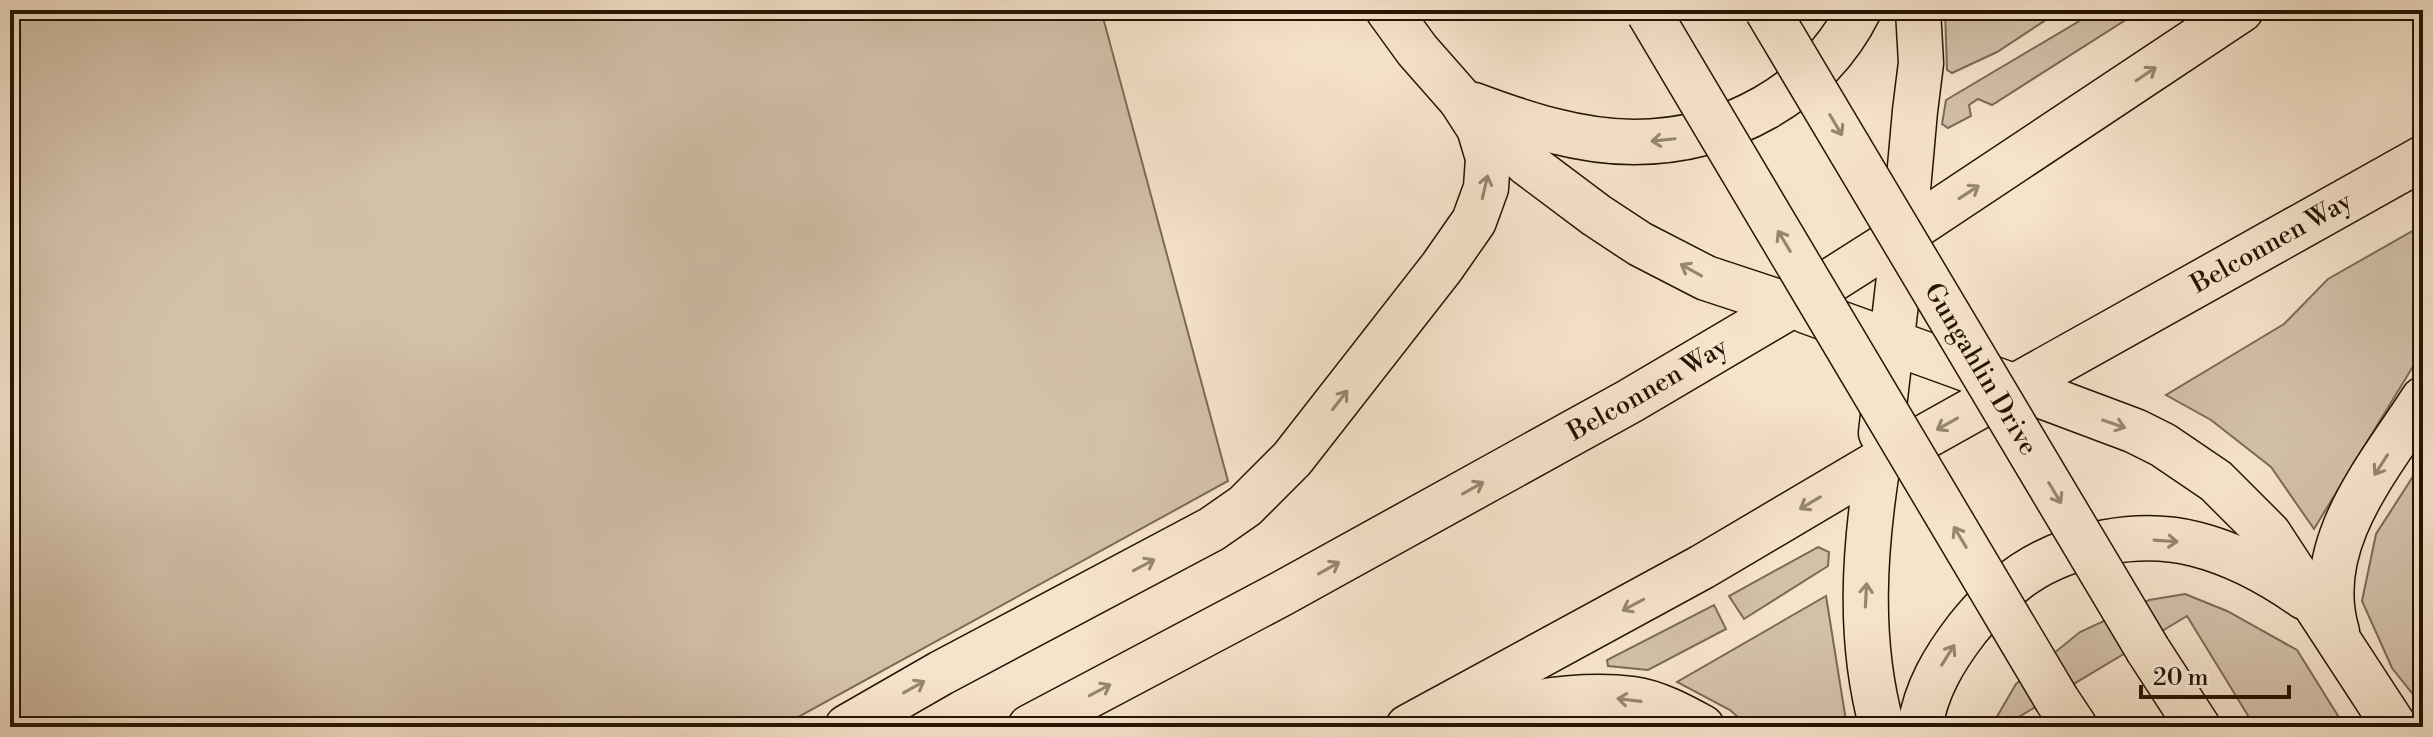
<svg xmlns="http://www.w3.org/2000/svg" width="2433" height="737" font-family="'Libre Bodoni',serif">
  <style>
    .green { fill: #d3c0a9; stroke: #7c6a56; stroke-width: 2 }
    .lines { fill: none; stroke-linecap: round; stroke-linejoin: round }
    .primary-casing { stroke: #261403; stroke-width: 47 }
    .motorway-casing { stroke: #261403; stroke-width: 47 }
    .primary { stroke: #f6e3cb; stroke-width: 44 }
    .motorway { stroke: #f6e3cb; stroke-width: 44 }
    .motorway-bridge-casing { stroke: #261403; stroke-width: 47; stroke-linecap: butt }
    .motorway-bridge { stroke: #f6e3cb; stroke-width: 44 }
    .oneway { stroke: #988671 }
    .labels { text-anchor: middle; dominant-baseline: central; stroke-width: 7; stroke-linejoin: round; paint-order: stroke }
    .street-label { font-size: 26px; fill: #261403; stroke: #f9eddd }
  </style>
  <rect width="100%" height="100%" fill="#f6e3cb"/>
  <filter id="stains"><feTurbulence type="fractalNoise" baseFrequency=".0025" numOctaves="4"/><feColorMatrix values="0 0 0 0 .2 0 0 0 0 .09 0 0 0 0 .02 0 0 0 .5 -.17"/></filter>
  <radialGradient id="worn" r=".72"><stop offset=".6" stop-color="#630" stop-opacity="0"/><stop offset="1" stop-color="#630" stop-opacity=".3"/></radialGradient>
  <!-- green -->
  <g class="green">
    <path d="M10 10H1101L1228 481 780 727H10Z"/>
    <path d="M1945 10H2061L1997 52 1952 73 1947 70Z"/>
    <path d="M2098 10H2135V14L1992 105 1978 99 1969 105 1971 116 1948 128 1942 124 1946 100Z"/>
    <path d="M2423 225V350L2314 529 2271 467 2211 420 2166 395 2284 324 2328 279Z"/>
    <path d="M2423 461V707L2392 668 2362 601 2376 534Z"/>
    <path d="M1818 547 1829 552 1828 566 1744 619 1729 596Z"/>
    <path d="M2185 594 2227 611 2297 650 2345 727H2255L2187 616 2007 724 2008 727H1993L1995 720 2016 684 2080 632 2149 600Z"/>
    <path d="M1826 596 1847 727H1749L1730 710 1677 682Z"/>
    <path d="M1714 605 1726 629 1648 670 1608 666 1607 660Z"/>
  </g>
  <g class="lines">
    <defs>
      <g id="primary">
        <path d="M1806 311 2005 383"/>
        <path d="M1881 433 1904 234"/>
        <path id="s1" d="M1030 727 1281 594 1630 401 1791 306 1904 234 2241 10"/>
        <path id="s2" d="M1408 727 1702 567 1878 463 2423 158"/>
      </g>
      <g id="motorway">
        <path d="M1388 10 1417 50 1461 100 1528 164 1596 215 1640 244 1706 278 1791 306"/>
        <path d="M1474 105C1525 124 1579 142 1634 142 1726 142 1817 94 1859 10"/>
        <path d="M1904 234 1915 111 1921 63 1918 10"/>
        <path d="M2015 386 2135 431 2163 445 2216 481 2269 534 2395 727"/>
        <path d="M1878 463C1864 551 1858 640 1882 727"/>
        <path d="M2337 632C2311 544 2379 468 2423 399"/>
        <path d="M2148 650 2198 727"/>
        <path d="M2057 700 2075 727"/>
        <path d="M847 727 941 673 1212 529 1245 506 1292 459 1442 267 1474 221 1486 188 1488 158 1479 128 1461 100"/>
        <path d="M1433 727C1500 709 1564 691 1633 699 1656 702 1682 716 1702 727"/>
        <path d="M1920 727C1926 689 1944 659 1967 629 1984 608 2002 589 2024 574 2070 543 2140 530 2195 544 2235 554 2270 573 2304 597"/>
      </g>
    </defs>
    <!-- primary casing -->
    <use href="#primary" class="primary-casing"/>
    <!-- motorway casing -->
    <use href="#motorway" class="motorway-casing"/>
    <!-- primary -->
    <use href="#primary" class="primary"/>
    <!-- motorway -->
    <use href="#motorway" class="motorway"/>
    <defs>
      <g id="motorway-bridge">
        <path id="s3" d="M1767 10 2148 650"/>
        <path d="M1649 13 2057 700"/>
      </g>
    </defs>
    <!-- motorway-bridge casing -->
    <use href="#motorway-bridge" class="motorway-bridge-casing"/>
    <!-- motorway-bridge -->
    <use href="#motorway-bridge" class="motorway-bridge"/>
  </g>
  <!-- one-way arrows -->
  <defs><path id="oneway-shaft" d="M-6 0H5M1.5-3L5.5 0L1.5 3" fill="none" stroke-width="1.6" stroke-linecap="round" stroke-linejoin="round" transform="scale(2)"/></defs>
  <g class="oneway">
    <use href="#oneway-shaft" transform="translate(2146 74) rotate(-34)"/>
    <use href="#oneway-shaft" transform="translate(1836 125) rotate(59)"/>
    <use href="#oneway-shaft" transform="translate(1663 140) rotate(174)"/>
    <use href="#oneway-shaft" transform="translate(1485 187) rotate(-77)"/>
    <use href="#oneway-shaft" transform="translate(1969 192) rotate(-33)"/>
    <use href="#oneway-shaft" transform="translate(1784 241) rotate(-121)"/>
    <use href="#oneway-shaft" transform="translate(1691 270) rotate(-151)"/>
    <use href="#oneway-shaft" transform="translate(1340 400) rotate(-52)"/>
    <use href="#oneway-shaft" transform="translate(1947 424) rotate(151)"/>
    <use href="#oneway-shaft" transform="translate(2114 424) rotate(19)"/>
    <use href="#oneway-shaft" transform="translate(2381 465) rotate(123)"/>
    <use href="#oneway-shaft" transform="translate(1473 488) rotate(-29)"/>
    <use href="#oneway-shaft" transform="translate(2055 493) rotate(59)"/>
    <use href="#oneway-shaft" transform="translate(1810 503) rotate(149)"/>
    <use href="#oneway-shaft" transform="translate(1960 537) rotate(-121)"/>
    <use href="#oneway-shaft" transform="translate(2166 541) rotate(4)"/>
    <use href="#oneway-shaft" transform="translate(1144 565) rotate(-28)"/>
    <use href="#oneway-shaft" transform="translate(1329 568) rotate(-29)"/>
    <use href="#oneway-shaft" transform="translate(1866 595) rotate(-87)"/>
    <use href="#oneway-shaft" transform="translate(1633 605) rotate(152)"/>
    <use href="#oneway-shaft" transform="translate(1948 655) rotate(-58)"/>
    <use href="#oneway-shaft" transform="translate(914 687) rotate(-29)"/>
    <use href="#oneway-shaft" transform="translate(1100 690) rotate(-28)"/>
    <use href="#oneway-shaft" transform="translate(1629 700) rotate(-173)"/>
  </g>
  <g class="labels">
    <!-- street labels -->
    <g class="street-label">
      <text stroke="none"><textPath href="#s2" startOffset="990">Belconnen Way</textPath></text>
      <text stroke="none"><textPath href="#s3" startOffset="418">Gungahlin Drive</textPath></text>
      <text stroke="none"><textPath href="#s1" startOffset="704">Belconnen Way</textPath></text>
    </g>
  </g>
  <!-- margin -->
  <rect width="2433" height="737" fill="none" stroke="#f6e3cb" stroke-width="40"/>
  <rect x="12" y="12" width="2409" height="713" fill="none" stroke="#261403" stroke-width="4"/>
  <rect x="20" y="20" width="2393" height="697" fill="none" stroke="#261403" stroke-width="2"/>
  <!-- scale -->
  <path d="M2141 685v12h148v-12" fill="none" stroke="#261403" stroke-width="4"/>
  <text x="2153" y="685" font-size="24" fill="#261403" stroke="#f9eddd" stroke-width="6" paint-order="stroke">20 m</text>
  <rect width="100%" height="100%" filter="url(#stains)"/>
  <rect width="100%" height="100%" fill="url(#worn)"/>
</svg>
